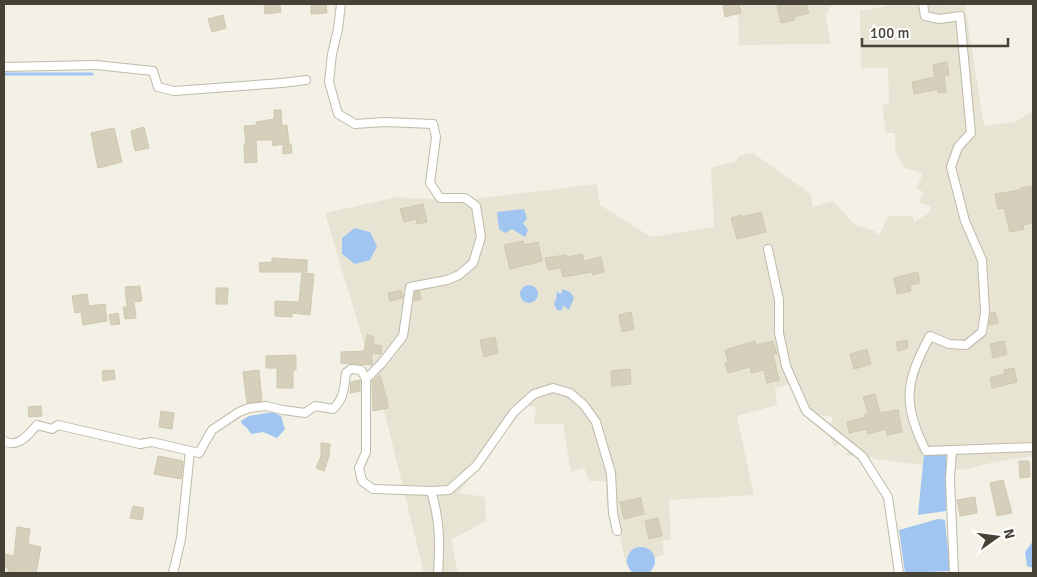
<svg xmlns="http://www.w3.org/2000/svg" width="1037" height="577" font-family="Signika,sans-serif">
  <style>
    .residential { fill: #e7e4d4 }
    .water { fill: #a1c5f1 }
    .lines { fill: none; stroke-linecap: round; stroke-linejoin: round }
    .stream { stroke: #a1c5f1; stroke-width: 3 }
    .building { fill: #d5cfbb; stroke: #d0c8ae }
    .street-casing { stroke: #bfbaa8; stroke-width: 10 }
    .street { stroke: #fff; stroke-width: 8 }
  </style>
  <rect width="100%" height="100%" fill="#f3f1e6"/>
  <!-- residential -->
  <g class="residential">
    <path d="M738 4H833L825 15 831 44 739 45Z"/>
    <path d="M887 4H948L949 6 965 5 984 126 1015 122 1033 111V456L995 462 962 470 846 455 851 447 845 435 835 448 828 433 833 417 806 413 796 383 775 388 777 405 737 416 754 495 669 500 671 539 662 541 664 555 626 564 615 515 607 509 606 481H589L584 468 571 472 563 424H534L536 407 524 405 459 493 485 497 486 521 451 540 458 573H424L385 414 325 213 397 197 457 201 597 184 600 205 651 237 714 227 711 168 737 161 738 156 753 153 811 194 813 207 833 201 855 225 873 230 879 236 888 216H913L914 222 929 213 931 206 919 203 924 192 916 189 923 173 904 168 895 152V133H886L882 105 889 104 888 68H861L860 11 887 6Z"/>
  </g>
  <!-- water -->
  <g class="water">
    <path d="M524 209 527 219 523 223 528 230 525 237 512 229 505 233 499 229 497 212Z"/>
    <path d="M355 228 370 232 377 246 370 260 355 264 342 254V238Z"/>
    <circle cx="529" cy="294" r="9"/>
    <path d="M562 289 570 292 574 298 569 310 563 305 562 310H557L554 304 556 300 557 291 560 294 562 293Z"/>
    <path d="M273 412 281 416 285 429 277 438 263 432 251 434 247 428 242 424 241 421 249 416Z"/>
    <path d="M946 453V511L918 515 924 454Z"/>
    <path d="M938 519 945 520 950 571 905 573 899 530Z"/>
    <path d="M1033 541V568L1027 566 1025 552Z"/>
    <circle cx="641" cy="561" r="14"/>
  </g>
  <g class="lines">
    <!-- stream -->
    <path class="stream" d="M4 74H92"/>
  </g>
  <!-- building -->
  <g class="building">
    <path d="M264 4H280L281 12 265 14Z"/>
    <path d="M311 4H326L327 13 311 14Z"/>
    <path d="M730 4H739L741 13 725 17 723 6Z"/>
    <path d="M786 4H806L809 13 794 17 795 20 781 23 777 6Z"/>
    <path d="M223 15 226 28 212 32 208 19Z"/>
    <path d="M947 62 949 75 944 76 946 92 938 93V89L914 94 912 82 935 77 933 65Z"/>
    <path d="M274 110H281L282 126 287 125 289 143 273 146 272 140H256L257 162 245 163 244 144H246L244 126 257 125 256 122 274 119Z"/>
    <path d="M144 127 149 148 135 151 131 131Z"/>
    <path d="M114 128 122 162 98 168 91 133Z"/>
    <path d="M291 144 292 153 283 154V145Z"/>
    <path d="M1031 186 1033 198V223L1023 225 1024 229 1010 232 1004 208 998 209 995 194 1021 190 1020 188Z"/>
    <path d="M423 204 427 222 417 224 416 219 404 222 400 209Z"/>
    <path d="M761 212 766 232 737 239 731 218 741 215 742 217Z"/>
    <path d="M523 241 524 245 538 242 542 261 510 269 504 245Z"/>
    <path d="M582 254 584 261 601 257 604 272 593 275 592 272 563 277 561 268 548 270 545 258 566 255 567 257Z"/>
    <path d="M272 258 307 260V272H260L259 263 272 262Z"/>
    <path d="M918 272 920 283 910 285 911 291 897 294 894 278Z"/>
    <path d="M302 273 314 274 310 315 292 313V317L275 316V301L299 302Z"/>
    <path d="M140 286 142 301 134 302 136 318 125 319 123 307H127L125 287Z"/>
    <path d="M216 288H228L227 304H216Z"/>
    <path d="M401 290 403 298 390 301 388 293Z"/>
    <path d="M419 291 421 299 414 301 415 292Z"/>
    <path d="M87 294 89 306 105 304 107 321 83 325 81 312 75 313 72 296Z"/>
    <path d="M631 312 634 329 622 332 619 315Z"/>
    <path d="M995 312 998 323 989 325 991 313Z"/>
    <path d="M118 313 120 324 111 325 109 315Z"/>
    <path d="M367 335 374 337 373 344 382 346 381 354 372 353V365L341 363V352L364 351Z"/>
    <path d="M495 337 498 353 484 357 480 340Z"/>
    <path d="M907 340 908 348 898 351 896 342Z"/>
    <path d="M755 341 756 345 773 341 777 354H773L779 380 767 383 764 370 751 373 750 367 728 373 725 363 728 362 725 350Z"/>
    <path d="M1004 341 1007 354 993 358 990 344Z"/>
    <path d="M867 349 871 364 854 369 850 354Z"/>
    <path d="M296 355V370H293V388H277V368H266V356Z"/>
    <path d="M1014 368 1017 382 992 388 990 378 1005 374 1004 370Z"/>
    <path d="M630 369 631 384 612 386 611 371Z"/>
    <path d="M114 370 115 379 103 381 102 371Z"/>
    <path d="M259 370 262 401 247 403 243 372Z"/>
    <path d="M380 375 385 394H386L388 408 373 411 372 381Z"/>
    <path d="M360 380V391L350 393 351 382Z"/>
    <path d="M875 394 880 413 898 410 902 432 887 435 886 429 868 434 867 429 849 433 847 422 864 418V415L868 414 863 397Z"/>
    <path d="M41 406 42 416 29 417 28 407Z"/>
    <path d="M161 411 174 413 172 429 159 427Z"/>
    <path d="M321 443 330 444 329 456 324 471 316 468 321 456Z"/>
    <path d="M158 456 183 461 181 479 154 474Z"/>
    <path d="M1019 461H1029L1030 477 1020 478Z"/>
    <path d="M1003 480 1012 513 997 516 990 483Z"/>
    <path d="M975 497 977 513 960 516 957 500Z"/>
    <path d="M641 498 644 514 624 519 620 502Z"/>
    <path d="M133 506 144 508 142 520 130 518Z"/>
    <path d="M658 518 662 536 649 539 645 521Z"/>
    <path d="M17 527 30 529 28 544 41 547 36 573H8V568L4 567V554L14 556Z"/>
  </g>
  <g class="lines">
    <defs>
      <g id="street">
        <path d="M341 4 338 29 332 54 329 82 338 114 355 124 385 122 433 124 436 137 430 183 440 198H465L476 206 481 237 473 263 459 275 447 280 410 287 403 336 382 363 366 379V452L359 468 362 481 373 489 431 491C440 520 440 543 438 573"/>
        <path d="M923 4 925 16 940 19 960 16 971 133 958 147 951 167 965 221 982 260 985 312 982 332 966 345 949 344 930 336C905 382 902 404 926 451L1033 447"/>
        <path d="M4 67 96 65 153 71 158 87 174 91 282 83 306 80"/>
        <path d="M768 249 779 300V333L786 366 806 411 862 456 888 497 899 573"/>
        <path d="M4 441C18 449 29 434 37 425L52 429 58 425 140 444 152 442 199 453 212 430 239 412 249 408 266 406 283 410 305 413 315 406 333 409C344 399 344 388 346 373L351 369 361 370 366 379"/>
        <path d="M952 450 950 479 954 573"/>
        <path d="M431 491 449 490 476 466 514 412 534 394 553 388 570 393 584 405 596 422 611 473 613 513 617 531"/>
        <path d="M173 573 181 539 190 451"/>
      </g>
    </defs>
    <!-- street casing -->
    <use href="#street" class="street-casing"/>
    <!-- street -->
    <use href="#street" class="street"/>
  </g>
  <!-- border -->
  <rect width="1037" height="577" fill="none" stroke="#464235" stroke-width="10"/>
  <!-- north arrow -->
  <g transform="translate(997 537) rotate(76)" stroke="#ffffff" stroke-width="4" paint-order="stroke">
  <path d="M0-4L9 19L0 12L-9 19Z" fill="#464235"/>
  <text y="-8" font-size="14" font-weight="bold" text-anchor="middle" fill="#464235">N</text>
  </g>
  <!-- scale -->
  <path d="M862 38v8h146v-8" fill="none" stroke="#464235" stroke-width="2.5"/>
  <text x="870" y="38" font-size="15" fill="#464235" stroke="#ffffff" stroke-width="4" paint-order="stroke">100 m</text>
</svg>
